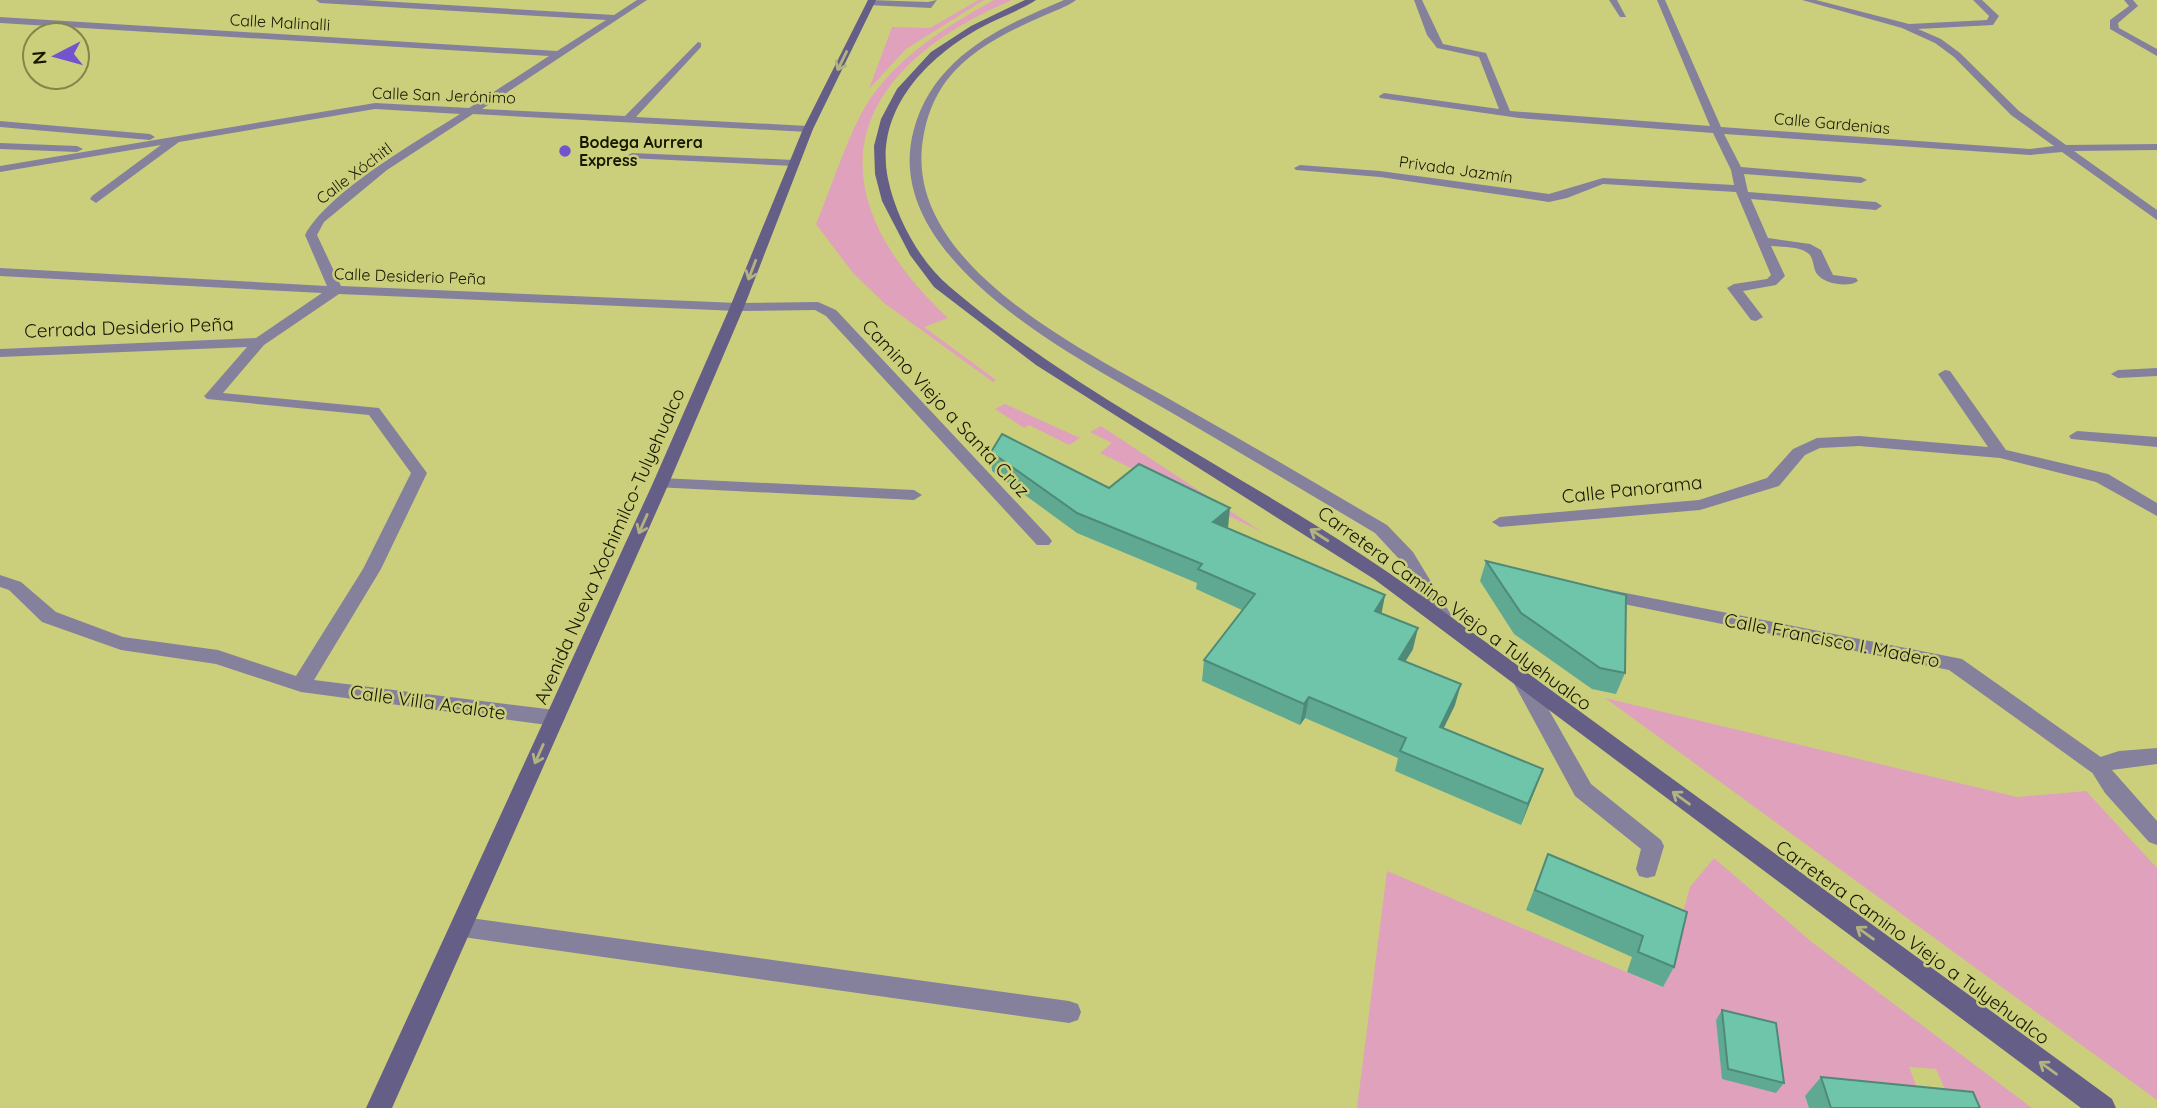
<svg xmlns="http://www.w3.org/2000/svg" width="2157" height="1108" font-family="Quicksand,sans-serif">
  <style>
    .green { fill: #e0a1bd }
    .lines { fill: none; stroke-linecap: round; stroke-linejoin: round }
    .service { fill: #85819d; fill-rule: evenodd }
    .pedestrian { fill: #85819d; fill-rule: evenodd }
    .minor { fill: #85819d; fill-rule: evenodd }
    .secondary { fill: #655f87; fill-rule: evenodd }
    .wall { fill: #5fa992 }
    .shaded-wall { fill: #4e8a77 }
    .building { fill: #6fc5aa; stroke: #4e8a77; stroke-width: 2 }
    .oneway { stroke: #b2b37e }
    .poi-dot { fill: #7454ce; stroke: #cbcf7b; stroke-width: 2.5 }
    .labels { text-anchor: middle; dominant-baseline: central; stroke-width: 5; stroke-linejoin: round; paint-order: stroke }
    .far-street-label { font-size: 16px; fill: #161700; stroke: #cbcf7b }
    .far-poi-label { font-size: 16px; font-weight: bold; fill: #161700; stroke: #cbcf7b; text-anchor: start }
    .street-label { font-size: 19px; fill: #161700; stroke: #cbcf7b }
  </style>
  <rect width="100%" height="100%" fill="#cbcf7b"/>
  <!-- green -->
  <g class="green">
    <path d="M978 0H984L906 49 869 89 892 27 930 28Z"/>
    <path d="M994 0H1012C845 71 810 189 948 318L924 327 996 380 993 382 884 303 853 273 816 224C831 188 843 149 861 114 890 61 942 29 994 0Z"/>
    <path d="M1005 404 1080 438 1069 445 1029 425 1024 428 995 409Z"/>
    <path d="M1101 426 1262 532 1100 453 1112 443 1090 432Z"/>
    <path d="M1605 698 2017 797 2086 791 2157 868V1100Z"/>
    <path d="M1714 858 1813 943 2032 1108H1953L1936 1069 1909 1067 1925 1108 1805 1097 1809 1108H1357L1387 871 1662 987 1690 887Z"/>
  </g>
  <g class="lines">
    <!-- service -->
    <g class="service">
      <path d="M870 0 928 2 937 0 931 8 867 5V1Z"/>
      <path d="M632 153 794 160 800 163 794 166 628 158 626 156Z"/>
      <path d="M1605 589 1962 659 2105 760 2108 766 2105 772 2098 774 2091 772 1949 670 1599 599 1596 595 1599 591Z"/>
      <path d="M1522 673 1529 675 1591 784 1661 840 1664 846 1655 876 1647 878 1639 876 1636 869 1641 849 1575 796 1512 680 1515 675Z"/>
    </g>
    <!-- pedestrian -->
    <path class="pedestrian" d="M1945 370 1950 371 2006 450 2108 474 2157 503V516L2096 482 2000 458 1859 446 1820 448 1805 455 1779 486 1700 510 1500 527 1492 522 1500 517 1699 500 1767 478 1793 449 1817 438 1859 436 1988 447 1938 374Z"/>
    <!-- minor -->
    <g class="minor">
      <path d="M316 0H364L614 15 637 0H647L482 109 625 116 698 42 701 43V47L636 117 808 126 813 129 808 132 473 114 387 170 324 222 317 235 341 286 737 303 818 302 836 310 1049 537 1052 541 1049 545H1037L826 316 815 310 737 311 339 294 264 345 223 393 379 408 427 473 381 569 314 680 555 710 562 713 565 718 562 723 555 726 301 692 216 664 121 650 42 622 9 590 0 587V575L21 582 56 612 123 637 218 650 296 676 363 569 411 473 369 415 207 399 204 396 207 393 247 347 0 357V349L256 338 322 293 0 276V268L327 286 305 235C329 191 416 142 460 114L375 109 179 142 96 203 90 199 92 196 161 145 0 172V166L375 103 469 108 549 56 0 23V17L557 51 606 20 320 3Z"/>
      <path d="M1064 0H1076C1067 7 1054 11 1043 16 1009 31 970 50 947 80 934 97 926 118 923 139 902 268 1094 355 1185 408 1253 446 1320 486 1387 525L1413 552 1456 623 1454 628H1440L1400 560 1375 533C1308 493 1241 453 1174 414 1084 361 877 261 914 129 934 57 1000 27 1064 0Z"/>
      <path d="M1414 0H1422L1443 44 1486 53 1510 111 1710 126 1657 0H1665L1721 127 2030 149 2054 146 2011 115 1954 57 1935 43 1902 28 1802 0H1816L1909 24 1987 20 1989 16 1973 0H1982L1999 16 1993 25 1918 29 1941 39 1960 53 2019 111 2066 145 2157 144V150L2074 151 2157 210V220L2062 152 2030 155 1724 134 1741 167 1861 177 1867 180 1861 183 1744 174 1748 192 1876 202 1882 206 1876 210 1751 199 1768 238 1810 244 1821 250 1833 275 1856 278 1858 281C1849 288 1824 284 1817 274 1813 269 1814 259 1809 254 1801 246 1782 247 1771 246L1785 276 1776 285 1743 291 1763 317 1756 321 1751 320 1727 288 1734 284 1767 279 1771 275 1736 192 1603 184 1567 198 1549 202 1380 177 1296 170 1294 168 1300 165 1380 171 1549 194 1603 178 1734 185 1731 170 1713 133 1519 118 1380 98 1379 96 1384 93 1499 109 1479 57 1437 48 1427 35Z"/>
      <path d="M1609 0H1617L1626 17H1620Z"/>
      <path d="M2124 0H2133L2138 6 2118 23 2119 28 2157 49V56L2110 29V20L2129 6Z"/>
      <path d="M0 121 150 134 155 137 150 140 0 127Z"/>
      <path d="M0 143 77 146 83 149 77 152 0 149Z"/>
      <path d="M2157 368V376L2118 378 2111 374 2118 370Z"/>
      <path d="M2077 431 2157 437V447L2071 439 2069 436Z"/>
      <path d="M661 478 914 490 922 495 914 500 655 487 653 483 655 479Z"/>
      <path d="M2157 748V764L2112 770 2157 821V845L2149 842 2105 793 2088 766 2091 760 2119 751Z"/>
      <path d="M463 917 1069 1001 1078 1004 1081 1012 1078 1020 1069 1023 463 937 455 934 451 927 455 920Z"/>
    </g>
    <!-- secondary -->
    <g class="secondary">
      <path d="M868 0H876L813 129 744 307 669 483 392 1108H366L653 483 730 307 803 129Z"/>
      <path d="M1025 0H1036C1019 11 998 18 980 28 926 58 874 111 888 179 896 217 919 261 950 287 1083 400 1245 474 1389 573 1470 629 1550 690 1630 748 1791 865 1951 982 2112 1099L2116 1108H2081L1374 579 1036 365 934 287 910 255 882 201 875 174 874 146 881 119 897 89 931 52 971 26Z"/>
    </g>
  </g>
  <!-- wall -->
  <g class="wall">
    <path d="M991 452 1109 488 1228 528 1385 595 1381 614 1413 649 1405 662 1455 705 1443 729 1543 769 1521 825 1395 771 1398 758 1305 718 1300 725 1202 681 1204 660 1242 610 1196 589 1197 583 1077 533 992 471Z"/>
    <path d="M1486 561 1625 673 1616 694 1592 689 1514 634 1480 581Z"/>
    <path d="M1548 854 1687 912 1674 967 1663 987 1627 972 1632 957 1526 910Z"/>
    <path d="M1722 1010 1784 1083 1776 1093 1722 1079 1716 1020Z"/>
    <path d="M1821 1077 1980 1108H1809L1805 1096Z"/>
  </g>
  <!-- shaded-wall -->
  <g class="shaded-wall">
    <path d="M1230 508 1228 528 1211 542 1213 522Z"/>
    <path d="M1385 595 1381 616 1375 611Z"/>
    <path d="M1418 628 1413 649 1394 680 1399 659Z"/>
    <path d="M1461 684 1455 705 1434 748 1440 727Z"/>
    <path d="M1309 697 1305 718 1300 725 1304 704Z"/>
    <path d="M1543 769 1535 790 1521 825 1528 804Z"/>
  </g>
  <!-- building -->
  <g class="building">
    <path d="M1002 434 1109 488 1139 464 1230 508 1213 522 1385 595 1375 611 1418 628 1399 659 1461 684 1440 727 1543 769 1528 804 1400 751 1406 738 1309 697 1304 704 1204 660 1255 594 1198 569 1202 564 1077 513 991 452Z"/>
    <path d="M1486 561 1626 595 1625 673 1600 668 1521 613Z"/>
    <path d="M1548 854 1687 912 1674 967 1638 952 1643 936 1535 890Z"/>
    <path d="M1722 1010 1776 1023 1784 1083 1728 1069Z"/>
    <path d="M1821 1077 1973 1092 1980 1108H1831Z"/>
  </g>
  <!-- one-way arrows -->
  <defs><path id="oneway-shaft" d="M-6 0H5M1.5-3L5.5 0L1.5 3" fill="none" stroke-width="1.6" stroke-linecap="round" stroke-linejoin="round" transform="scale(1.75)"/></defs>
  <g class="oneway">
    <use href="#oneway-shaft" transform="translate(842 61) rotate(116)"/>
    <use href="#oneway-shaft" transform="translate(752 270) rotate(111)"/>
    <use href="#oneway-shaft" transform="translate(643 524) rotate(114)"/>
    <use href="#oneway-shaft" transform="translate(1319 535) rotate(-147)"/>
    <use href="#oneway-shaft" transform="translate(539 754) rotate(114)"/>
    <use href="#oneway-shaft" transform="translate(1681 798) rotate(-144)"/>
    <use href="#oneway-shaft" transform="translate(1865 933) rotate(-144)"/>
    <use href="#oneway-shaft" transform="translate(2048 1068) rotate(-144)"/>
  </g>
  <!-- markers -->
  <circle class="poi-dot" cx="565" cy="151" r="7"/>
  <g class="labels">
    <!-- far-street labels -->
    <g class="far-street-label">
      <text transform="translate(280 22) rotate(3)">Calle Malinalli</text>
      <text transform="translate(444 95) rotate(2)">Calle San Jerónimo</text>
      <text transform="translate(1832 123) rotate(5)">Calle Gardenias</text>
      <text transform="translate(1456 169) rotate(8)">Privada Jazmín</text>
      <text transform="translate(354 173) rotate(-37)">Calle Xóchitl</text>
      <text transform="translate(410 276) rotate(2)">Calle Desiderio Peña</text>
    </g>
    <!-- far-poi labels -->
    <g class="far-poi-label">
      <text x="579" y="142">Bodega Aurrera<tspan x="579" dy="18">Express</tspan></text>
    </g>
    <!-- street labels -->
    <g class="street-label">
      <text transform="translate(129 327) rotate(-2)">Cerrada Desiderio Peña</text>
      <text transform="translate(946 408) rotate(47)">Camino Viejo a Santa Cruz</text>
      <text transform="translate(1632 489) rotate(-6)">Calle Panorama</text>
      <text transform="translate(609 546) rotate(-66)">Avenida Nueva Xochimilco-Tulyehualco</text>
      <text transform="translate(1455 608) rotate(36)">Carretera Camino Viejo a Tulyehualco</text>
      <text transform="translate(1832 640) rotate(11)">Calle Francisco I. Madero</text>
      <text transform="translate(428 702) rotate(8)">Calle Villa Acalote</text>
      <text transform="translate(1913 942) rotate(36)">Carretera Camino Viejo a Tulyehualco</text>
    </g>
  </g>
  <!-- north arrow -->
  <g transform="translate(56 56) rotate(264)"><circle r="33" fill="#cbcf7b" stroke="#83854a" stroke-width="2"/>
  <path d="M0-5L12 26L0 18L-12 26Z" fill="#7454ce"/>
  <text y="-10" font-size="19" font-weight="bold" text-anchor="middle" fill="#161700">N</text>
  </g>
</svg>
